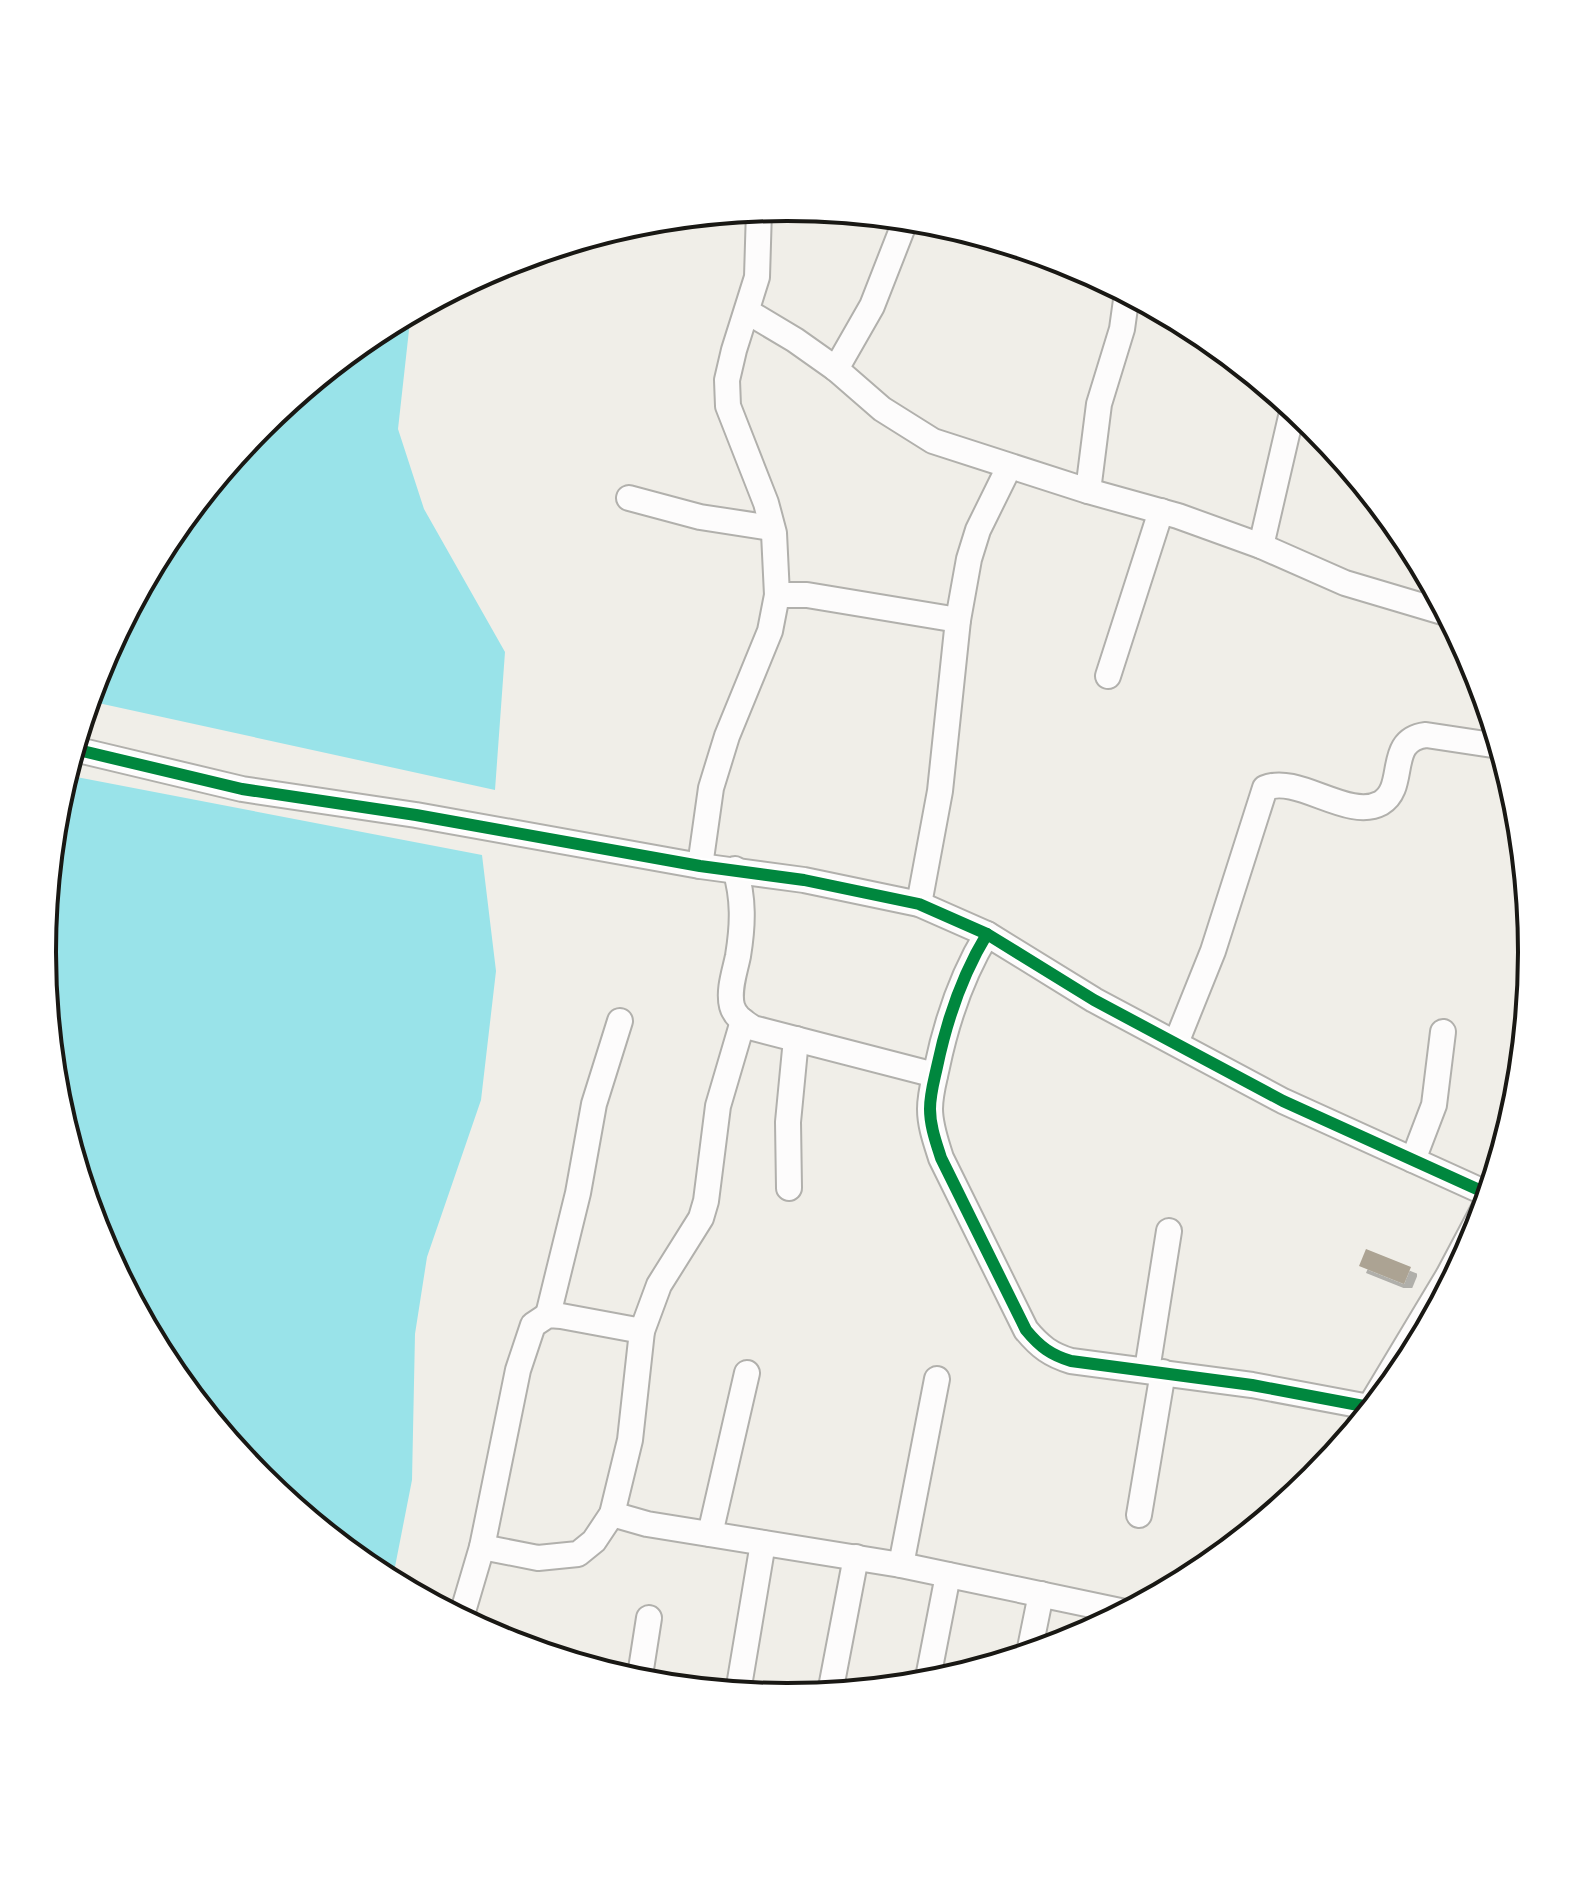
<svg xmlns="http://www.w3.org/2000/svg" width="1574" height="1904" font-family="Cabin,sans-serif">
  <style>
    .water { fill: #99e3e9 }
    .building { fill: #aca393; filter: url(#shadow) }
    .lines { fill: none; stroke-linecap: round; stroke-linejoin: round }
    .minor-casing { stroke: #b1b0ac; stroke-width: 28 }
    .minor { stroke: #fdfcfc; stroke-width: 24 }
    .cycleway-casing { stroke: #fff; stroke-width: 17 }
    .cycleway { stroke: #00873e; stroke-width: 12 }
    .rim { fill: none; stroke: #191814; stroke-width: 4 }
  </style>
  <defs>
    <filter id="shadow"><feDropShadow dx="7" dy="7" stdDeviation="0" flood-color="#0004"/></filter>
  </defs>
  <rect width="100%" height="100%" fill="#f0eee8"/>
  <!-- water -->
  <g class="water">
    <path d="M411 312 398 429 424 509 505 652 495 790 89 701 99 666 168 538 261 425 373 332Z"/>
    <path d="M66 775 482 855 496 971 481 1100 427 1257 415 1334 412 1480 392 1582 373 1571 260 1478 167 1366 99 1237 56 1097 42 952 56 806Z"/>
  </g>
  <!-- building -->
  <path class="building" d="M1366 1249 1411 1267 1404 1284 1359 1266Z"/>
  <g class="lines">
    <defs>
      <g id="minor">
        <path d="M748 312 795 340 836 369 882 409 933 441 1088 491 1178 516 1261 546 1345 583 1446 613"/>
        <path d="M836 369 872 306 906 219"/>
        <path d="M1088 491 1099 404 1122 329 1127 293"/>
        <path d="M629 498 700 517 772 528"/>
        <path d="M1261 546 1293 408"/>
        <path d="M777 595H807L958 620"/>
        <path d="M1108 676 1161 511"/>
        <path d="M74 749 242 789 416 815 700 866 804 880 919 904 987 934 1094 1000 1283 1101 1488 1194"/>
        <path d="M700 866 711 788 727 736 770 631 777 595 774 533 766 503 728 406 727 380 734 350 757 277 759 210"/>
        <path d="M735 869C744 899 743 925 738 956 735 971 728 990 732 1006 735 1017 744 1022 753 1028L935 1075"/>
        <path d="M919 904 940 791 958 620 969 559 978 530 1009 467"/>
        <path d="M987 934C962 975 947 1019 937 1067 934 1081 930 1094 930 1109 930 1126 936 1142 941 1158L1026 1330C1040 1347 1051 1355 1071 1361L1252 1385 1369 1407"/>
        <path d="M1176 1043 1213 951 1265 788C1298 774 1348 821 1381 803 1408 787 1385 740 1426 735L1499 746"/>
        <path d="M1413 1160 1434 1105 1443 1032"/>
        <path d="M789 1188 788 1122 796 1039"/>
        <path d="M548 1315 578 1193 594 1104 620 1021"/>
        <path d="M1147 1370 1169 1231"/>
        <path d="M1361 1421 1448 1276 1484 1208"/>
        <path d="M612 1514 647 1524 901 1565 1125 1612"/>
        <path d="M1139 1515 1163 1372"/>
        <path d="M710 1534 747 1373"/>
        <path d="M482 1547 538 1558 578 1554 594 1541 612 1514 630 1440 642 1331 659 1285 701 1218 706 1201 718 1106 743 1021"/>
        <path d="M901 1565 937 1379"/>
        <path d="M461 1618 482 1547 518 1370 533 1325 548 1315 561 1316 642 1331"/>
        <path d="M1029 1653 1041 1594"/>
        <path d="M639 1682 649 1618"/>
        <path d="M927 1683 948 1575"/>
        <path d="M738 1692 763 1543"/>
        <path d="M830 1693 856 1557"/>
      </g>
    </defs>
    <!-- minor casing -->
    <use href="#minor" class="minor-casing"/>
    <!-- minor -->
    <use href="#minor" class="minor"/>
    <defs>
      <g id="cycleway">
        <path d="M74 749 242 789 416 815 700 866 804 880 919 904 987 934 1094 1000 1283 1101 1488 1194"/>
        <path d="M987 934C962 975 947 1019 937 1067 934 1081 930 1094 930 1109 930 1126 936 1142 941 1158L1026 1330C1040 1347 1051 1355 1071 1361L1252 1385 1369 1407"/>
      </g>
    </defs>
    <!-- cycleway casing -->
    <use href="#cycleway" class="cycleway-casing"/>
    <!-- cycleway -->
    <use href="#cycleway" class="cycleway"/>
  </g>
  <!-- crop -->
  <path d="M0 0H1574V1904H0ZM56 952a731 731 0 1 1 1462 0a731 731 0 1 1-1462 0Z" fill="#fff" fill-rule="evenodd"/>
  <path class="rim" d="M56 952a731 731 0 1 1 1462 0a731 731 0 1 1-1462 0Z"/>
</svg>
